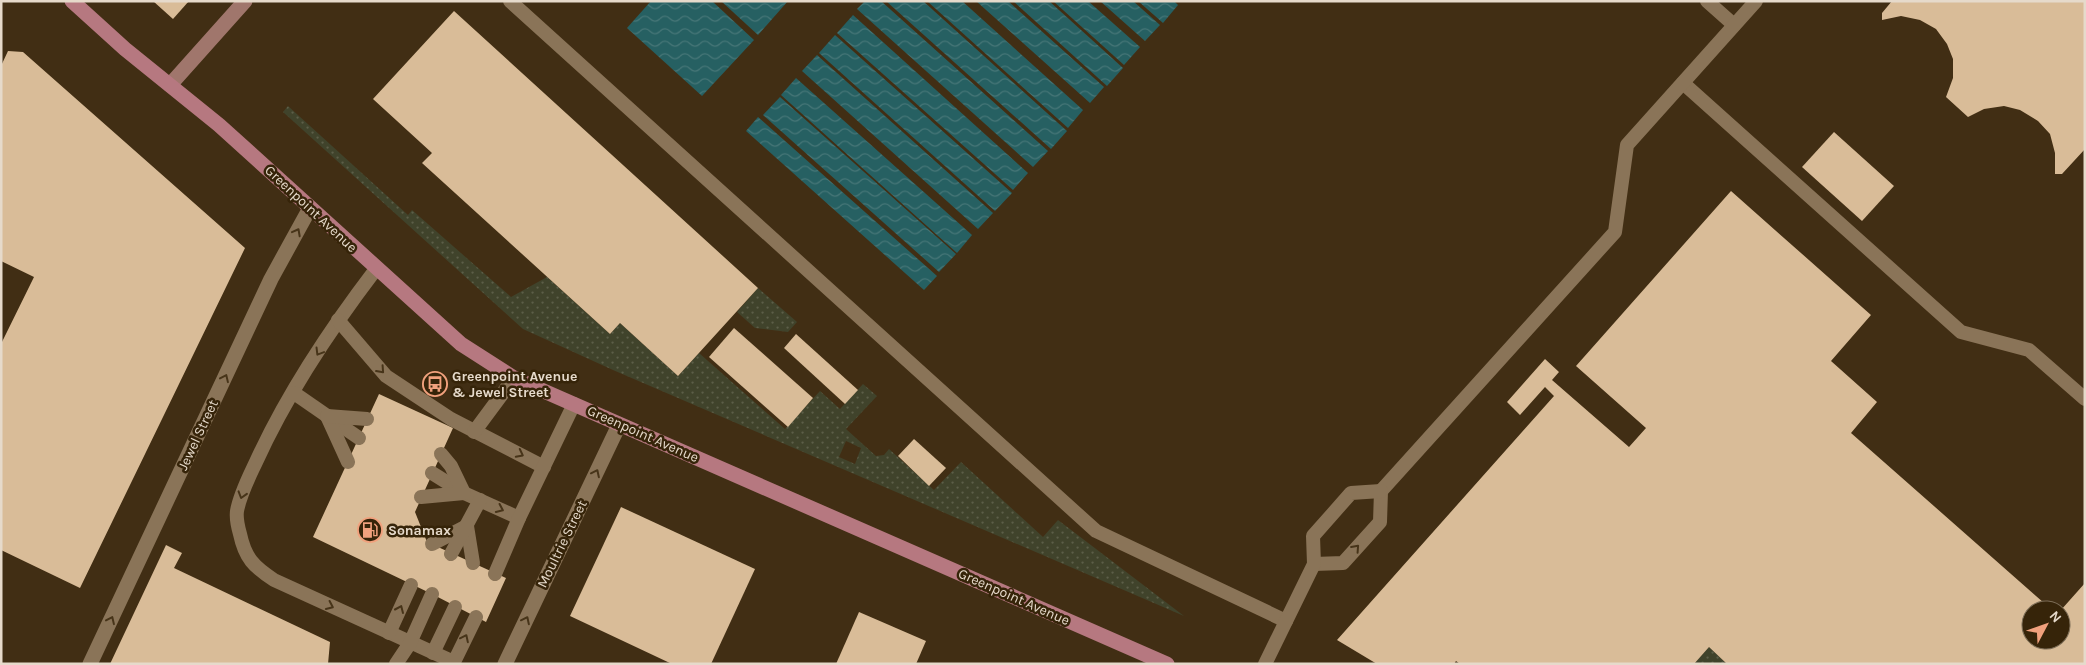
<svg xmlns="http://www.w3.org/2000/svg" width="2086" height="665" font-family="Karla,sans-serif">
  <style>
    .grass { fill: url(#grass-dots); fill-rule: evenodd }
    .water { fill: url(#water-waves) }
    .building { fill: #d9bc98 }
    .lines { fill: none; stroke-linecap: round; stroke-linejoin: round }
    .lane { stroke: #8a7458; stroke-width: 14 }
    .street { stroke: #8a7458; stroke-width: 15 }
    .secondary { stroke: #a0766c; stroke-width: 15 }
    .primary { stroke: #b67880; stroke-width: 15 }
    .oneway { stroke: #473419 }
    .labels { text-anchor: middle; dominant-baseline: central; stroke-width: 5; stroke-linejoin: round; paint-order: stroke }
    .street-label { font-size: 14px; fill: #e6dacb; stroke: #362409 }
    .poi-label { font-size: 14px; font-weight: bold; fill: #e6dacb; stroke: #362409; text-anchor: start }
  </style>
  <defs>
    <pattern id="grass-dots" width="8" height="8" patternUnits="userSpaceOnUse" patternTransform="scale(1.25)"><rect width="8" height="8" fill="#40432b"/><path d="M2 2h.1M6 6h.1" fill="none" stroke="#5c5e48" stroke-width="1.8" stroke-linecap="round"/></pattern>
    <pattern id="water-waves" width="16" height="10" patternUnits="userSpaceOnUse" patternTransform="scale(1.25)"><rect width="16" height="10" fill="#266062"/><path d="M0 5q4-4 8 0t8 0" fill="none" stroke="#467677"/></pattern>
  </defs>
  <rect width="100%" height="100%" fill="#412e14"/>
  <!-- grass -->
  <g class="grass">
    <path d="M288 106 408 215 412 210 511 297 547 277 610 334 620 323 678 376 699 353 785 429 820 391 840 409 863 384 877 396 846 429 876 456 884 455 889 449 934 490 961 462 1043 537 1058 520 1184 616 613 370 523 329 283 112ZM846 441 861 448 855 464 839 457Z"/>
    <path d="M758 288 797 322 788 332 755 328 737 312Z"/>
    <path d="M1709 647 1727 664H1694Z"/>
  </g>
  <!-- water -->
  <g class="water">
    <path d="M651 1H712L754 40 702 96 627 28Z"/>
    <path d="M721 1H788L758 35Z"/>
    <path d="M865 1H881L1048 151 1033 167 857 9Z"/>
    <path d="M886 1H923L1067 131 1051 149Z"/>
    <path d="M927 1H962L1083 110 1068 128Z"/>
    <path d="M976 1H1008L1104 87 1090 103Z"/>
    <path d="M1013 1H1049L1123 68 1107 86Z"/>
    <path d="M1053 1H1088L1140 47 1124 65Z"/>
    <path d="M1100 1H1133L1160 25 1145 41Z"/>
    <path d="M1138 1H1174L1178 5 1163 23Z"/>
    <path d="M853 15 1028 173 1013 190 837 33Z"/>
    <path d="M835 35 1012 193 995 211 819 53Z"/>
    <path d="M817 55 993 213 978 229 802 71Z"/>
    <path d="M796 78 972 235 957 253 781 95Z"/>
    <path d="M780 97 956 254 939 272 763 115Z"/>
    <path d="M758 117 937 276 924 290 746 131Z"/>
  </g>
  <!-- building -->
  <g class="building">
    <path d="M153 1H189L173 19Z"/>
    <path d="M1892 1H2085V149L2062 174H2055V153L2050 134 2038 121 2020 110 2004 106 1984 109 1968 117 1946 97 1953 78V59L1947 44 1936 29 1920 20 1901 16 1882 20V13Z"/>
    <path d="M454 11 758 288 678 376 620 323 610 334 422 163 432 153 373 99Z"/>
    <path d="M8 51 23 52 245 248 80 588 1 550V344L34 277 1 261V66Z"/>
    <path d="M1834 132 1894 186 1862 221 1802 167Z"/>
    <path d="M1731 191 1871 315 1831 361 1877 402 1851 433 2052 610H2031V640H2061V610L2085 583V664H1727L1709 647 1694 664H1460L1456 661 1454 664H1377L1337 640 1554 396 1545 387 1520 415 1507 402 1545 359 1559 372 1552 380 1629 447 1646 428 1576 366Z"/>
    <path d="M734 328 813 398 788 427 709 357Z"/>
    <path d="M796 334 858 390 845 404 784 348Z"/>
    <path d="M379 394 453 428 415 512 427 542 506 578 486 622 432 594 313 537Z"/>
    <path d="M914 439 946 468 929 486 898 456Z"/>
    <path d="M621 507 755 569 711 664H672L570 616Z"/>
    <path d="M166 545 182 553 174 568 330 642 328 664H110Z"/>
    <path d="M859 612 926 641 916 664H836Z"/>
  </g>
  <g class="lines">
    <!-- lane -->
    <g class="lane">
      <path d="M510 1 1096 531 1286 621"/>
      <path d="M1707 1 1734 25"/>
      <path d="M1683 83 1961 332 2029 350 2085 399"/>
      <path d="M376 269C331 328 287 394 256 462 249 477 240 494 237 511 236 518 238 527 240 534 245 558 254 567 274 580L454 662 476 617"/>
      <path d="M338 320 386 376 451 419 544 467"/>
      <path d="M294 393 359 438"/>
      <path d="M327 416 348 462"/>
      <path d="M327 416 367 419"/>
      <path d="M474 432 514 378"/>
      <path d="M432 473 464 493 519 518"/>
      <path d="M421 497 464 493 451 466 441 454"/>
      <path d="M467 526 473 563"/>
      <path d="M432 544 467 526"/>
      <path d="M451 554 480 500"/>
      <path d="M1314 564 1343 563 1380 522 1381 491 1615 232 1627 145 1756 1"/>
      <path d="M495 574 519 518 574 404"/>
      <path d="M389 633 411 585"/>
      <path d="M433 653 455 607"/>
      <path d="M396 664 410 643 432 594"/>
      <path d="M1265 664 1314 564 1313 536 1351 493 1381 491"/>
    </g>
    <!-- street -->
    <g class="street">
      <path d="M90 664 271 279 310 208"/>
      <path d="M505 664 619 425"/>
    </g>
    <!-- secondary -->
    <path class="secondary" d="M170 85 245 1"/>
    <!-- primary -->
    <path class="primary" d="M72 1 125 49 219 125 461 344 514 378 1167 664"/>
  </g>
  <!-- one-way arrows -->
  <defs><path id="oneway-chevron" d="M-2-3.5L2.5 0L-2 3.5" fill="none" stroke-width="1.6" stroke-linecap="round" stroke-linejoin="round" transform="scale(1.25)"/></defs>
  <g class="oneway">
    <use href="#oneway-chevron" transform="translate(297 232) rotate(-62)"/>
    <use href="#oneway-chevron" transform="translate(319 352) rotate(121)"/>
    <use href="#oneway-chevron" transform="translate(381 370) rotate(48)"/>
    <use href="#oneway-chevron" transform="translate(225 378) rotate(-65)"/>
    <use href="#oneway-chevron" transform="translate(520 454) rotate(27)"/>
    <use href="#oneway-chevron" transform="translate(596 473) rotate(-64)"/>
    <use href="#oneway-chevron" transform="translate(242 495) rotate(107)"/>
    <use href="#oneway-chevron" transform="translate(500 509) rotate(25)"/>
    <use href="#oneway-chevron" transform="translate(1356 548) rotate(-48)"/>
    <use href="#oneway-chevron" transform="translate(330 606) rotate(25)"/>
    <use href="#oneway-chevron" transform="translate(400 609) rotate(-66)"/>
    <use href="#oneway-chevron" transform="translate(111 620) rotate(-65)"/>
    <use href="#oneway-chevron" transform="translate(526 620) rotate(-64)"/>
    <use href="#oneway-chevron" transform="translate(465 638) rotate(-64)"/>
  </g>
  <!-- icons -->
  <defs>
    <symbol id="bus-ring" viewBox="-11 -11 22 22"><circle r="9.5" fill="#362409" stroke="#f1a17d" stroke-width="1.5"/><path d="M-5-6H5V4H4V6H2V4H-2V6H-4V4H-5ZM-3.5-4V0h7V-4ZM-3.5 1.2v1.5H-2V1.2ZM2 1.2v1.5H3.5V1.2Z" fill="#f1a17d"/></symbol>
    <symbol id="fuel-ring" viewBox="-11 -11 22 22"><circle r="9.5" fill="#362409" stroke="#f1a17d" stroke-width="1.5"/><path d="M-5.5-6h7V0h2V4h1.3V-2.5L3-4.5l.8-.8L6-3V5H2.5V1h-1V6h-7ZM-4.2-4.7v3.2H.2V-4.7Z" fill="#f1a17d"/></symbol>
  </defs>
  <g fill-rule="evenodd">
    <use href="#bus-ring" x="421" y="370" width="28" height="28"/>
    <use href="#fuel-ring" x="356" y="516" width="28" height="28"/>
  </g>
  <g class="labels">
    <!-- street labels -->
    <g class="street-label">
      <text transform="translate(311 209) rotate(43)">Greenpoint Avenue</text>
      <text transform="translate(643 434) rotate(24)">Greenpoint Avenue</text>
      <text transform="translate(198 435) rotate(-65)">Jewel Street</text>
      <text transform="translate(562 544) rotate(-64)">Moultrie Street</text>
      <text transform="translate(1014 597) rotate(24)">Greenpoint Avenue</text>
    </g>
    <!-- poi labels -->
    <g class="poi-label">
      <text x="452" y="376">Greenpoint Avenue<tspan x="452" dy="16">&amp; Jewel Street</tspan></text>
      <text x="388" y="530">Sonamax</text>
    </g>
  </g>
  <!-- border -->
  <rect width="2086" height="665" fill="none" stroke="#e6dacb" stroke-width="5"/>
  <!-- north arrow -->
  <g transform="translate(2046 625) rotate(49)"><circle r="24" fill="#362409" stroke="#7c6d57"/>
  <path d="M0-4L9 19L0 12L-9 19Z" fill="#f1a17d"/>
  <text y="-8" font-size="14" font-weight="bold" text-anchor="middle" fill="#e6dacb">N</text>
  </g>
</svg>
